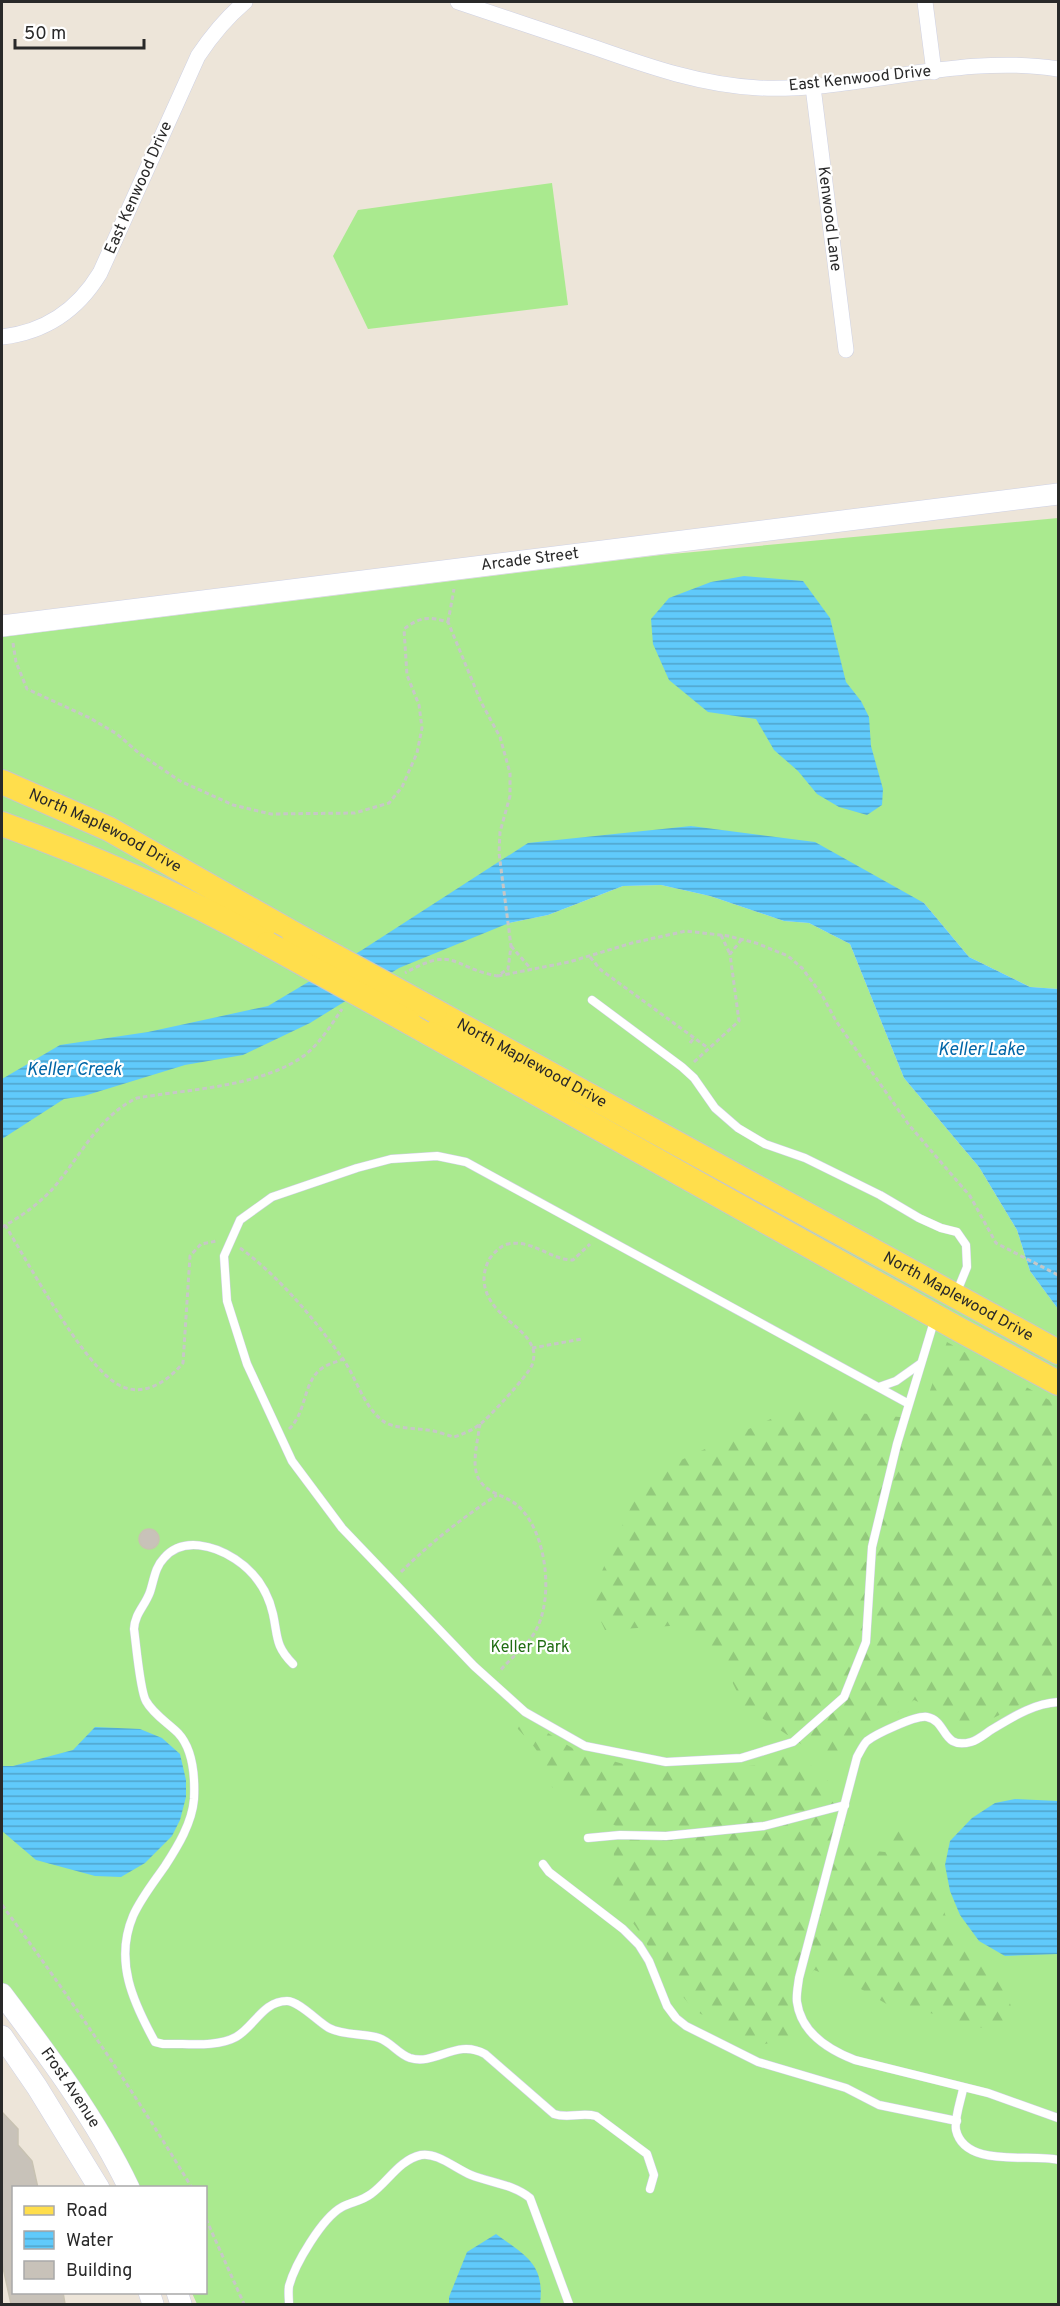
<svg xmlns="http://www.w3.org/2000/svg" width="1060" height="2306" font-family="Overpass,sans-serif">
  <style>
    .grass { fill: #aaea8f }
    .forest { fill: url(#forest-firs) }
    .water { fill: url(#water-rules) }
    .building { fill: #c8c2b9; stroke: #c8c2b2; stroke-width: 1.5 }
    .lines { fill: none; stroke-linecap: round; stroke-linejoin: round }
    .lane-casing { stroke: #ced1e4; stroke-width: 9 }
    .street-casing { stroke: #ced1e4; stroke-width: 16 }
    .secondary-casing { stroke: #ced1e4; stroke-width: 22 }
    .primary-casing { stroke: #c7c7c7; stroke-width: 26 }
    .path { stroke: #c7c7c7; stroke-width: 3; stroke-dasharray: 4.5 3; stroke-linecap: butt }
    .lane { stroke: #fff; stroke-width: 8 }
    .street { stroke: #fff; stroke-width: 15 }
    .secondary { stroke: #fff; stroke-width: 21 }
    .primary { stroke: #ffde4c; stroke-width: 24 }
    .primary-bridge-casing { stroke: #c7c7c7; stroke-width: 26; stroke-linecap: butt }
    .primary-bridge { stroke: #ffde4c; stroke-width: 24 }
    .labels { text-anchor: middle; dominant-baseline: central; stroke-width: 4.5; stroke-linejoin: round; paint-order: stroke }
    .street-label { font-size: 16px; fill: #292929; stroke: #fff }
    .park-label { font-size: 16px; fill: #206d12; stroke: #fff }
    .water-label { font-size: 18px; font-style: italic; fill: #0065a6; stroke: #fff }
  </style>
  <defs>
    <pattern id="forest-firs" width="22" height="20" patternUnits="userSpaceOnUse" patternTransform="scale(1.5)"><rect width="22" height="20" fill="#aaea8f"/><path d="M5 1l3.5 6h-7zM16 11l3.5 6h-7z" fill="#92c97b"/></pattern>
    <pattern id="water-rules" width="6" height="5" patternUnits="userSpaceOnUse" patternTransform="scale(1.5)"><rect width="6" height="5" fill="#60cafb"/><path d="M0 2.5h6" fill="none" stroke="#4fa4cb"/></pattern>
  </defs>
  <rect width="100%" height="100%" fill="#ede5d9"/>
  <!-- grass -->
  <g class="grass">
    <path d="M552 183 568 305 368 329 333 256 358 210Z"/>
    <path d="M1058 518V989L1030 987 969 957 924 903 691 826 509 923 548 915 623 886 661 885 710 896 784 921 809 923 850 944 904 1078 979 1167 1017 1230 1030 1271 1058 1309V2304H197L192 2293 206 2292V2188L138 2187 2 1987V637L661 555Z"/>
  </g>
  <!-- forest -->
  <g class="forest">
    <path d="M947 1342 1058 1405V1686L963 1733 948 1715 914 1700 831 1764 744 1706 719 1655 686 1625 605 1630 590 1598 644 1477 797 1407 920 1419Z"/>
    <path d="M522 1717 577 1751 634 1767 713 1769 760 1765 784 1753C834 1771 836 1790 848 1838L865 1850 885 1852 888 1831 897 1828 915 1839 935 1864 939 1898 949 1925 977 1948 1005 1990 1015 2017 1003 2031 971 2026 935 2014 890 2006 854 1985 814 1970 791 2000 790 2038 757 2046 694 2010 670 1981 636 1927 613 1897 614 1846 619 1828 547 1784C542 1753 538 1750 517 1728Z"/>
  </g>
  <!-- water -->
  <g class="water">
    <path d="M744 576 803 581 830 618 846 682 861 701 869 717 871 746 883 789 882 805 867 815 839 807 817 794 798 771 774 750 756 719 708 712 669 680 653 644 651 619 669 598 711 582Z"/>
    <path d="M691 826 815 842 924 903 969 957 1030 987 1058 989V1309L1030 1271 1017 1230 979 1167 904 1078 850 944 809 923 784 921 710 896 661 885 623 886 548 915 509 923 399 968 310 1023 243 1055 185 1065 84 1096 64 1099 2 1139V1079L60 1045 148 1032 268 1006 362 950 528 843Z"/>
    <path d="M95 1727 140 1729 162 1738 180 1754 186 1780V1797L180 1820 172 1836 145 1863 121 1877 95 1876 36 1860 2 1831V1766H13L73 1750Z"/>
    <path d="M1015 1799 1058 1801V1954L1005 1956 979 1941 960 1915 950 1891 945 1865 950 1841 972 1818 995 1803Z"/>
    <path d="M496 2234C526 2256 545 2264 540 2304H449V2297L467 2252Z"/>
  </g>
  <!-- building -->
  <g class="building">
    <circle cx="149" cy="1539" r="10"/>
    <path d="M2 2112 18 2129V2145L32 2161 38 2188H14V2292H63L65 2304H11L2 2263Z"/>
  </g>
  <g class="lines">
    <defs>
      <g id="lane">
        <path d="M592 1000 682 1067 694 1078 715 1108 738 1128 765 1144 805 1158 880 1195 919 1218 941 1228 957 1232 966 1245 967 1267 956 1294"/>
        <path d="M879 1387 896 1381 920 1364"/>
        <path d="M909 1404 466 1162 437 1156 391 1159 357 1168 272 1197 240 1220 224 1256 227 1301 247 1364 292 1461 342 1528 474 1666 525 1712 585 1746 666 1762 741 1758 793 1742 844 1697 866 1642 872 1547 897 1444 935 1318"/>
        <path d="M293 1664C275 1646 278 1637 273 1614 268 1592 255 1572 235 1559 215 1546 183 1536 164 1558 155 1567 154 1580 150 1592 145 1606 135 1613 134 1629 136 1643 140 1691 146 1701 153 1714 168 1723 178 1733 193 1749 195 1778 194 1799 192 1823 178 1846 165 1866 154 1882 141 1898 133 1916 114 1961 133 2002 155 2042L163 2044C185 2043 216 2048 236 2037 254 2027 263 2001 287 2001 299 2001 318 2022 329 2028 344 2036 364 2033 379 2038 391 2042 398 2054 410 2058 436 2066 456 2038 485 2054L554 2114C568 2119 581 2112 596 2116L647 2154 654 2175 650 2189"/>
        <path d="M1058 1702C1032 1704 1013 1717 991 1730 985 1734 978 1740 971 1742 941 1750 948 1721 927 1717 916 1715 876 1734 867 1741 863 1745 860 1752 857 1757L799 1978C798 1986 796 1995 797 2002 801 2033 829 2050 855 2060L988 2093 1058 2118"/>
        <path d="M588 1838 620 1835 666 1836 764 1826 845 1805"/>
        <path d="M543 1864 549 1872 623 1929 639 1945 649 1961 667 2006 676 2018 686 2026 758 2062 846 2088 879 2105 957 2121"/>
        <path d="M963 2089C961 2100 954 2119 956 2130 965 2169 1031 2153 1058 2160"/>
        <path d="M289 2304C289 2299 288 2292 289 2286 295 2264 322 2218 342 2207 351 2202 362 2201 371 2194 388 2182 399 2160 421 2155 437 2152 456 2169 471 2175 491 2183 513 2184 530 2198L569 2304"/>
      </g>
      <g id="street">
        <path d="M458 2C504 17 550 33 596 48 650 67 702 85 759 88 859 92 959 53 1058 69"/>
        <path d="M925 2 934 72"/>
        <path d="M813 87 846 350"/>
        <path d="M2 337C45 332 77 311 100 273L198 56C212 35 226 18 245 2"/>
      </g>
      <g id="secondary">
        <path id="s1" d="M2 626 1058 494"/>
        <path id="s2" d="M2 1994C48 2055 96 2119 129 2188"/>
        <path d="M2 2036 37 2087 99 2188"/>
        <path d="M149 2292 153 2304"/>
        <path d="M177 2292 181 2304"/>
      </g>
      <g id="primary">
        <path id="s3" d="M2 782 109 829 294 934"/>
        <path d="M2 824C94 857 183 896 268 944"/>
        <path id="s4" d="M435 1011 1058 1352"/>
        <path d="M409 1022 960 1330 1058 1383"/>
      </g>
    </defs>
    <!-- lane casing -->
    <use href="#lane" class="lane-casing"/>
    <!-- street casing -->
    <use href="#street" class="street-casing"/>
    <!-- secondary casing -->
    <use href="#secondary" class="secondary-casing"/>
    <!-- primary casing -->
    <use href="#primary" class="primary-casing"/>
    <!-- path -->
    <g class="path">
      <path d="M448 622 454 589"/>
      <path d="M13 643 16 662 27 689 90 718 117 734 140 754 180 781 233 805 271 814 355 813 389 803 402 787 417 753 422 728 419 705 407 675 404 629C420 617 428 616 448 622L481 702 500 737 510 773V796L500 832 499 853 511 946 508 969 497 976C451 967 455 945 405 973"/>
      <path d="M721 935 730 954"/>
      <path d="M511 946 531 969"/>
      <path d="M590 957 601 970 708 1048"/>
      <path d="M498 976 569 962 632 943 686 931 728 936 756 943 788 956 802 968 822 995 836 1021 909 1125 970 1196 996 1243 1058 1275"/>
      <path d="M690 1043 694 1038"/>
      <path d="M694 1062 739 1021 730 954 742 939"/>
      <path d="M5 1225C28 1262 84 1367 119 1385 143 1398 167 1382 183 1363L190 1256 201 1244 217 1241"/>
      <path d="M2 1227C21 1217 46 1199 59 1181 83 1151 101 1115 137 1098 190 1089 261 1087 305 1055 321 1042 331 1025 342 1009"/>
      <path d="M240 1248C279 1276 315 1320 343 1359 357 1379 363 1406 383 1421 394 1429 414 1428 428 1430 437 1431 446 1435 454 1437 463 1434 471 1431 479 1425 488 1419 527 1376 531 1367 533 1364 534 1357 534 1354 531 1326 486 1317 484 1280 484 1272 486 1265 490 1258 495 1252 500 1246 508 1244 533 1239 550 1260 573 1260L590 1244"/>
      <path d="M532 1348 582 1339"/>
      <path d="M480 1424C478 1439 472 1461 477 1475 484 1494 504 1494 517 1505 547 1531 554 1597 536 1630 527 1647 511 1657 499 1672"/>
      <path d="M289 1429C308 1411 302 1380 324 1367 330 1363 337 1362 343 1359"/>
      <path d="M401 1572C430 1543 462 1518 497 1495"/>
      <path d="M2 1905C69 1996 133 2090 192 2188"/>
      <path d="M206 2219 244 2304"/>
    </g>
    <!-- lane -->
    <use href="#lane" class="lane"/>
    <!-- street -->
    <use href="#street" class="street"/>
    <!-- secondary -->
    <use href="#secondary" class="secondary"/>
    <!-- primary -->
    <use href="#primary" class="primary"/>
    <defs>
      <g id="primary-bridge">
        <path d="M294 934 435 1011"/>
        <path d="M268 944 409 1022"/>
      </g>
    </defs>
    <!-- primary-bridge casing -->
    <use href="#primary-bridge" class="primary-bridge-casing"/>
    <!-- primary-bridge -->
    <use href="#primary-bridge" class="primary-bridge"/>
  </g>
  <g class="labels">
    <!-- street labels -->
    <g class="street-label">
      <text transform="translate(860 79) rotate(-6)">East Kenwood Drive</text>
      <text transform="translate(139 188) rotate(-66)">East Kenwood Drive</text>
      <text transform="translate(829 219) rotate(83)">Kenwood Lane</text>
      <text stroke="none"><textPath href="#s1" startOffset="532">Arcade Street</textPath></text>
      <text stroke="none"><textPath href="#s3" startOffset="114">North Maplewood Drive</textPath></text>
      <text stroke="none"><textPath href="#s4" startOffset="110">North Maplewood Drive</textPath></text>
      <text stroke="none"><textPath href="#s4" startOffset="596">North Maplewood Drive</textPath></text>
      <text stroke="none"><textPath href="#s2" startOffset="116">Frost Avenue</textPath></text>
    </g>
    <!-- park labels -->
    <g class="park-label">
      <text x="530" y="1648">Keller Park</text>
    </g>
    <!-- water labels -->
    <g class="water-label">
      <text x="981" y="1050">Keller Lake</text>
      <text x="74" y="1070">Keller Creek</text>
    </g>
  </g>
  <!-- border -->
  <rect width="1060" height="2306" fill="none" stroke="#292929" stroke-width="6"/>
  <!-- legend -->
  <rect x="12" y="2186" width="195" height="108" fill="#ffffff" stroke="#a9a9a9" stroke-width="1.5"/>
  <rect x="24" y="2206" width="30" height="9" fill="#ffde4c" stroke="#a9a9a9" stroke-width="1.5"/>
  <text x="66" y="2216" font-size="18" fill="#292929">Road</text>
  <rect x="24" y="2231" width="30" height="18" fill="url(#water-rules)" stroke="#a9a9a9" stroke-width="1.5"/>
  <text x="66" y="2246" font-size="18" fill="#292929">Water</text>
  <rect x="24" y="2261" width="30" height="18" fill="#c8c2b9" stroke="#a9a9a9" stroke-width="1.5"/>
  <text x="66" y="2276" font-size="18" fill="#292929">Building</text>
  <!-- scale -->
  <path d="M15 39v9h129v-9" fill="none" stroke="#292929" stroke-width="3"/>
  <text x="24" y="39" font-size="18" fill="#292929" stroke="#ffffff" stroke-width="4.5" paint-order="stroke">50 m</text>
</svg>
